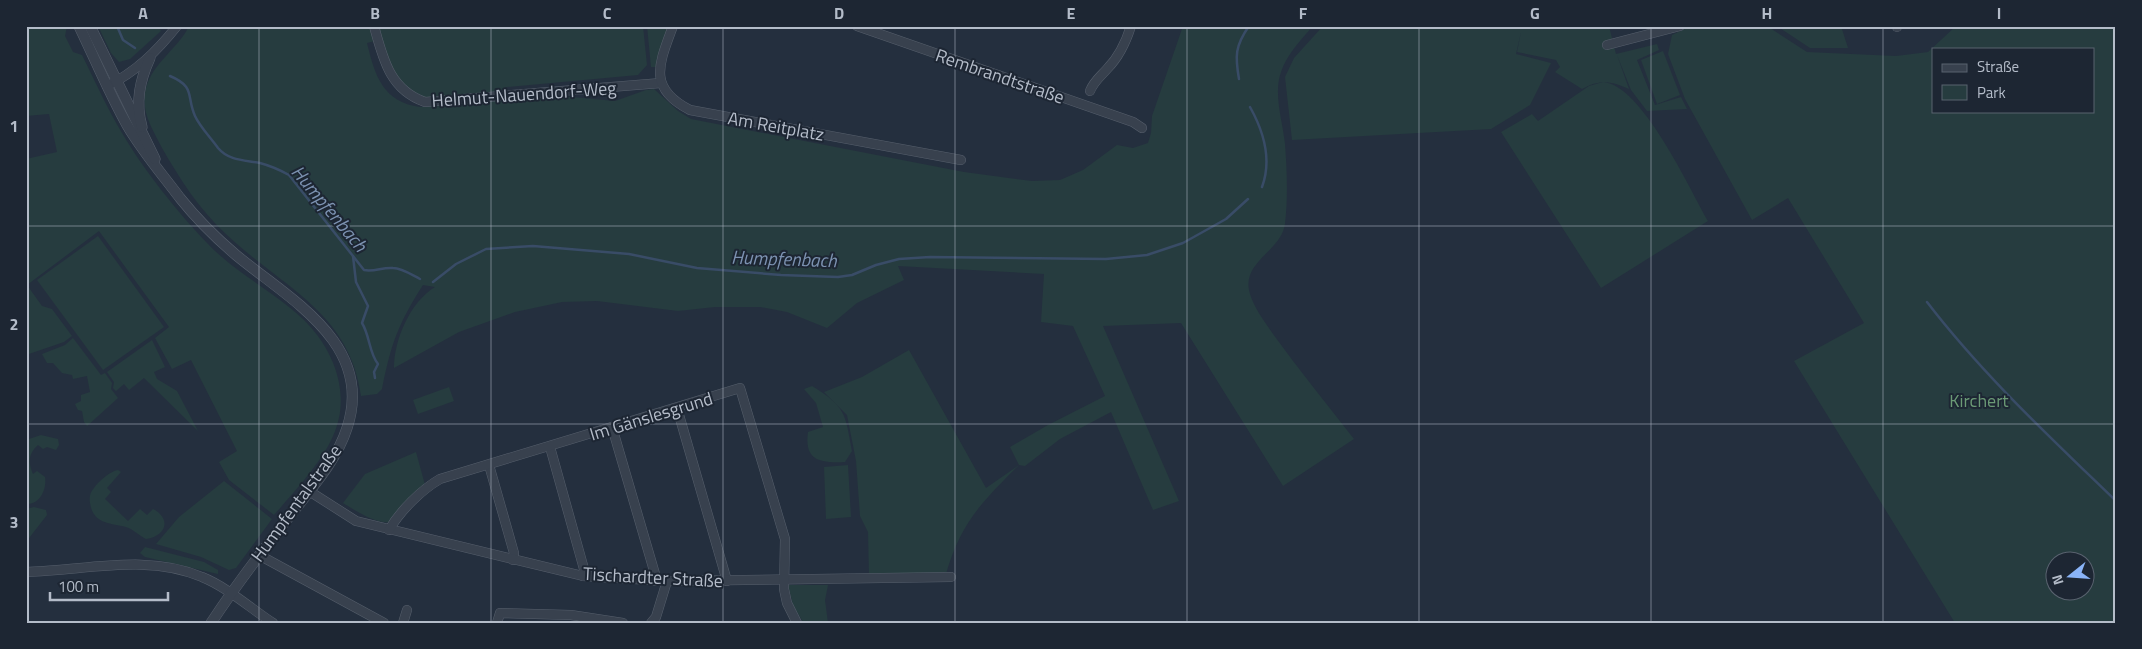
<svg xmlns="http://www.w3.org/2000/svg" width="2142" height="649" font-family="'Titillium Web',sans-serif">
  <style>
    .green { fill: #263c3f; fill-rule: evenodd }
    .lines { fill: none; stroke-linecap: round; stroke-linejoin: round }
    .stream { stroke: #394c67; stroke-width: 2.5 }
    .minor-casing { stroke: #565f6c; stroke-width: 10 }
    .tertiary-casing { stroke: #565f6c; stroke-width: 11 }
    .minor { stroke: #38414e; stroke-width: 9 }
    .tertiary { stroke: #38414e; stroke-width: 10 }
    .grid { fill: none; stroke: #b4bcc9; stroke-width: 1; stroke-opacity: 0.55 }
    .labels { text-anchor: middle; dominant-baseline: central; stroke-width: 4; stroke-linejoin: round; paint-order: stroke }
    .street-label { font-size: 18px; fill: #b4bcc9; stroke: #1d2633 }
    .park-label { font-size: 18px; fill: #6b9a76; stroke: #1d2633 }
    .water-label { font-size: 19px; font-style: italic; fill: #7c92b1; stroke: #1d2633 }
    .neatline { fill: none; stroke: #b4bcc9; stroke-width: 2 }
    .grid-label { font-size: 16px; text-anchor: middle; font-weight: bold; fill: #b4bcc9 }
  </style>
  <rect width="100%" height="100%" fill="#242f3e"/>
  <!-- green -->
  <g class="green">
    <path d="M26 26H67L65 36 73 52 82 55C95 81 107 108 122 133 143 169 178 213 208 244 236 273 274 292 303 319 334 349 352 395 333 436 322 462 293 493 274 515L229 480 219 462 237 451 191 360 172 369 155 338 169 327 99 231 27 285 42 306 52 309 72 336 64 342 26 355V159L57 152 49 114 26 116Z"/>
    <path d="M98 26H158L161 31 130 59 119 62 111 53Z"/>
    <path d="M189 26H371L375 41 367 43C375 76 383 102 420 107L515 96H561L615 101 646 90 654 89 678 111 691 119 964 172 1032 181 1060 180 1083 170 1117 145 1133 148 1148 143 1151 133 1152 116 1183 26H1313C1301 40 1287 54 1281 72 1273 94 1283 122 1285 144 1287 170 1288 198 1285 224 1281 252 1240 262 1250 294 1254 308 1265 322 1273 334 1299 370 1327 404 1354 439L1283 486 1181 323 1103 326 1179 501 1153 510 1111 412 1060 439 1025 466 1019 465C982 502 961 522 946 574L869 576 868 532 860 516 856 461 847 415 824 392 862 377 909 350 986 488 1019 465 1010 447 1048 425 1105 396 1073 326 1041 322 1044 274 898 266 904 280 857 303 827 328 787 312 760 307H715L678 311 597 301 562 302 515 312 459 332 394 368C394 340 410 302 435 287L423 285C398 324 391 344 382 389L377 394 361 396C350 312 282 287 227 235 199 209 181 181 162 148 152 128 140 111 146 88 153 62 178 49 189 26Z"/>
    <path d="M378 26H643L647 65 638 75 507 87 500 91 421 98 401 84 389 66Z"/>
    <path d="M647 26H668L656 67H651Z"/>
    <path d="M1323 26H1609L1616 54 1657 44 1659 50 1637 60 1655 105 1681 97 1687 109 1647 111 1631 90 1617 55 1629 89C1611 81 1600 79 1582 89L1555 72 1560 67 1556 60 1517 52 1521 32 1516 54 1551 63 1530 105 1491 129 1292 140 1285 77 1294 58Z"/>
    <path d="M1691 26H1767L1807 52 1896 56 1928 52 1956 26H2116V623H1955L1794 361 1864 323 1788 198 1752 220 1685 99 1668 54 1672 35ZM1933 49H2093V111H1933ZM2054 562H2084V592H2054Z"/>
    <path d="M1777 26H1841L1848 48H1810Z"/>
    <path d="M1663 51 1680 95 1657 104 1641 60Z"/>
    <path d="M1603 82C1642 85 1689 188 1708 221L1601 288 1501 132 1532 114 1538 121 1589 86Z"/>
    <path d="M98 236 164 327 103 370 37 280Z"/>
    <path d="M73 338 101 375 105 373 112 383 111 389 118 398 87 426 84 422 82 411 78 410 75 404 81 401V395L90 392 87 376 73 379 72 375 62 373 53 363H47L42 354 65 345Z"/>
    <path d="M152 340 165 367 154 372 157 379 177 391 198 431 144 378 129 390 124 384 116 391 113 388 114 382 107 372Z"/>
    <path d="M812 386C846 407 845 413 852 451L845 462C820 463 804 461 808 432L823 427 816 403 804 389Z"/>
    <path d="M449 387 454 401 418 414 413 400Z"/>
    <path d="M41 435 58 439 59 445 56 450 47 447 43 449 38 445C28 454 28 462 33 474L37 471 45 477C47 489 40 505 26 504V440Z"/>
    <path d="M416 452 425 485 391 521C380 527 353 509 343 503L365 474Z"/>
    <path d="M848 465 851 517 826 519 824 467Z"/>
    <path d="M118 470 121 472 107 488 111 492 105 499 128 521 140 509 147 515 153 509C172 519 166 536 146 539 140 536 133 529 126 527 110 523 93 524 90 503 89 498 90 492 94 488 98 482 110 471 118 470Z"/>
    <path d="M224 481 272 519 236 568 229 570 201 557 156 544 179 517Z"/>
    <path d="M34 507 46 510 47 515 26 542V509Z"/>
    <path d="M145 547 204 562 218 570V574L145 557 140 553Z"/>
    <path d="M788 585H828L825 600 828 623 803 622 793 605Z"/>
  </g>
  <g class="lines">
    <!-- stream -->
    <g class="stream">
      <path d="M117 26 123 40 135 48"/>
      <path d="M170 76C196 87 186 96 195 116 200 127 211 138 218 148 229 161 245 160 260 163 271 166 280 170 289 175L364 270C375 272 382 267 393 268 402 268 412 275 420 279"/>
      <path d="M1239 79C1235 56 1235 46 1249 26"/>
      <path d="M1250 107C1264 132 1272 160 1262 187"/>
      <path d="M353 256 356 282 368 306 362 323C370 336 369 353 378 364L374 372 375 378"/>
      <path d="M433 282 456 264 486 249 533 246 629 254 697 268 781 275 838 277 852 275 876 265 899 259 930 257 1106 259 1147 255 1183 243 1226 219 1248 199"/>
      <path d="M1927 302C1983 375 2050 437 2116 501"/>
    </g>
    <defs>
      <g id="minor">
        <path d="M374 26C383 59 390 90 425 102L661 83"/>
        <path d="M673 26C659 64 647 88 690 110L961 160"/>
        <path d="M857 26 1133 122 1142 128"/>
        <path d="M1897 26V27"/>
        <path d="M1607 45 1680 26"/>
        <path d="M107 86C136 72 157 51 177 26"/>
        <path d="M1090 91C1094 81 1100 77 1107 69 1119 57 1126 42 1131 26"/>
        <path d="M677 408 727 581"/>
        <path d="M612 427 655 574V581"/>
        <path d="M550 447 584 569 583 576"/>
        <path d="M489 465 514 553 513 560"/>
        <path d="M309 491 356 521 583 576 667 581 951 577"/>
        <path d="M389 530C400 511 421 490 440 479L740 388 785 539 784 589 787 603 797 623"/>
        <path d="M259 555 384 623"/>
        <path d="M26 572C84 571 147 553 202 577 227 587 250 608 273 623"/>
        <path d="M403 623 407 610"/>
        <path d="M497 623 500 613 571 615 623 623"/>
        <path d="M651 623 656 617 667 581"/>
      </g>
      <g id="tertiary">
        <path d="M79 26C95 59 109 93 127 125 142 151 162 174 180 198 196 218 216 238 236 255 289 299 375 344 347 428 336 463 307 493 285 522 259 555 234 588 211 623"/>
        <path d="M90 26 155 159"/>
        <path d="M142 127C135 102 140 80 150 58"/>
      </g>
    </defs>
    <!-- minor casing -->
    <use href="#minor" class="minor-casing"/>
    <!-- tertiary casing -->
    <use href="#tertiary" class="tertiary-casing"/>
    <!-- minor -->
    <use href="#minor" class="minor"/>
    <!-- tertiary -->
    <use href="#tertiary" class="tertiary"/>
  </g>
  <!-- grid -->
  <path class="grid" d="M259 26V623M491 26V623M723 26V623M955 26V623M1187 26V623M1419 26V623M1651 26V623M1883 26V623M26 226H2116M26 424H2116"/>
  <g class="labels">
    <!-- street labels -->
    <g class="street-label">
      <text transform="translate(1000 76) rotate(19)">Rembrandtstraße</text>
      <text transform="translate(524 94) rotate(-4)">Helmut-Nauendorf-Weg</text>
      <text transform="translate(776 126) rotate(10)">Am Reitplatz</text>
      <text transform="translate(651 416) rotate(-17)">Im Gänslesgrund</text>
      <text transform="translate(296 503) rotate(-54)">Humpfentalstraße</text>
      <text transform="translate(653 577) rotate(3)">Tischardter Straße</text>
    </g>
    <!-- park labels -->
    <g class="park-label">
      <text x="1979" y="400">Kirchert</text>
    </g>
    <!-- water labels -->
    <g class="water-label">
      <text transform="translate(330 208) rotate(50)">Humpfenbach</text>
      <text transform="translate(784 258) rotate(2)">Humpfenbach</text>
    </g>
  </g>
  <!-- border -->
  <rect width="2142" height="649" fill="none" stroke="#1d2633" stroke-width="55"/>
  <!-- legend -->
  <rect x="1932" y="48" width="162" height="65" fill="#1d2633" stroke="#59626f"/>
  <rect x="1942" y="64" width="25" height="8" fill="#38414e" stroke="#59626f"/>
  <text x="1977" y="72" font-size="15" fill="#b4bcc9">Straße</text>
  <rect x="1942" y="85" width="25" height="15" fill="#263c3f" stroke="#59626f"/>
  <text x="1977" y="98" font-size="15" fill="#b4bcc9">Park</text>
  <!-- north arrow -->
  <g transform="translate(2070 576) rotate(253)"><circle r="24" fill="#1d2633" stroke="#59626f"/>
  <path d="M0-4L9 19L0 12L-9 19Z" fill="#8ab4f8"/>
  <text y="-8" font-size="14" font-weight="bold" text-anchor="middle" fill="#b4bcc9">N</text>
  </g>
  <!-- scale -->
  <path d="M50 592v8h118v-8" fill="none" stroke="#b4bcc9" stroke-width="2.5"/>
  <text x="58" y="592" font-size="15" fill="#b4bcc9" stroke="#1d2633" stroke-width="4" paint-order="stroke">100 m</text>
  <rect x="28" y="28" width="2086" height="594" class="neatline"/>
  <g class="grid-label">
    <text x="143" y="19">A</text>
    <text x="375" y="19">B</text>
    <text x="607" y="19">C</text>
    <text x="839" y="19">D</text>
    <text x="1071" y="19">E</text>
    <text x="1303" y="19">F</text>
    <text x="1535" y="19">G</text>
    <text x="1767" y="19">H</text>
    <text x="1999" y="19">I</text>
    <text x="14" y="132">1</text>
    <text x="14" y="330">2</text>
    <text x="14" y="528">3</text>
  </g>
</svg>
